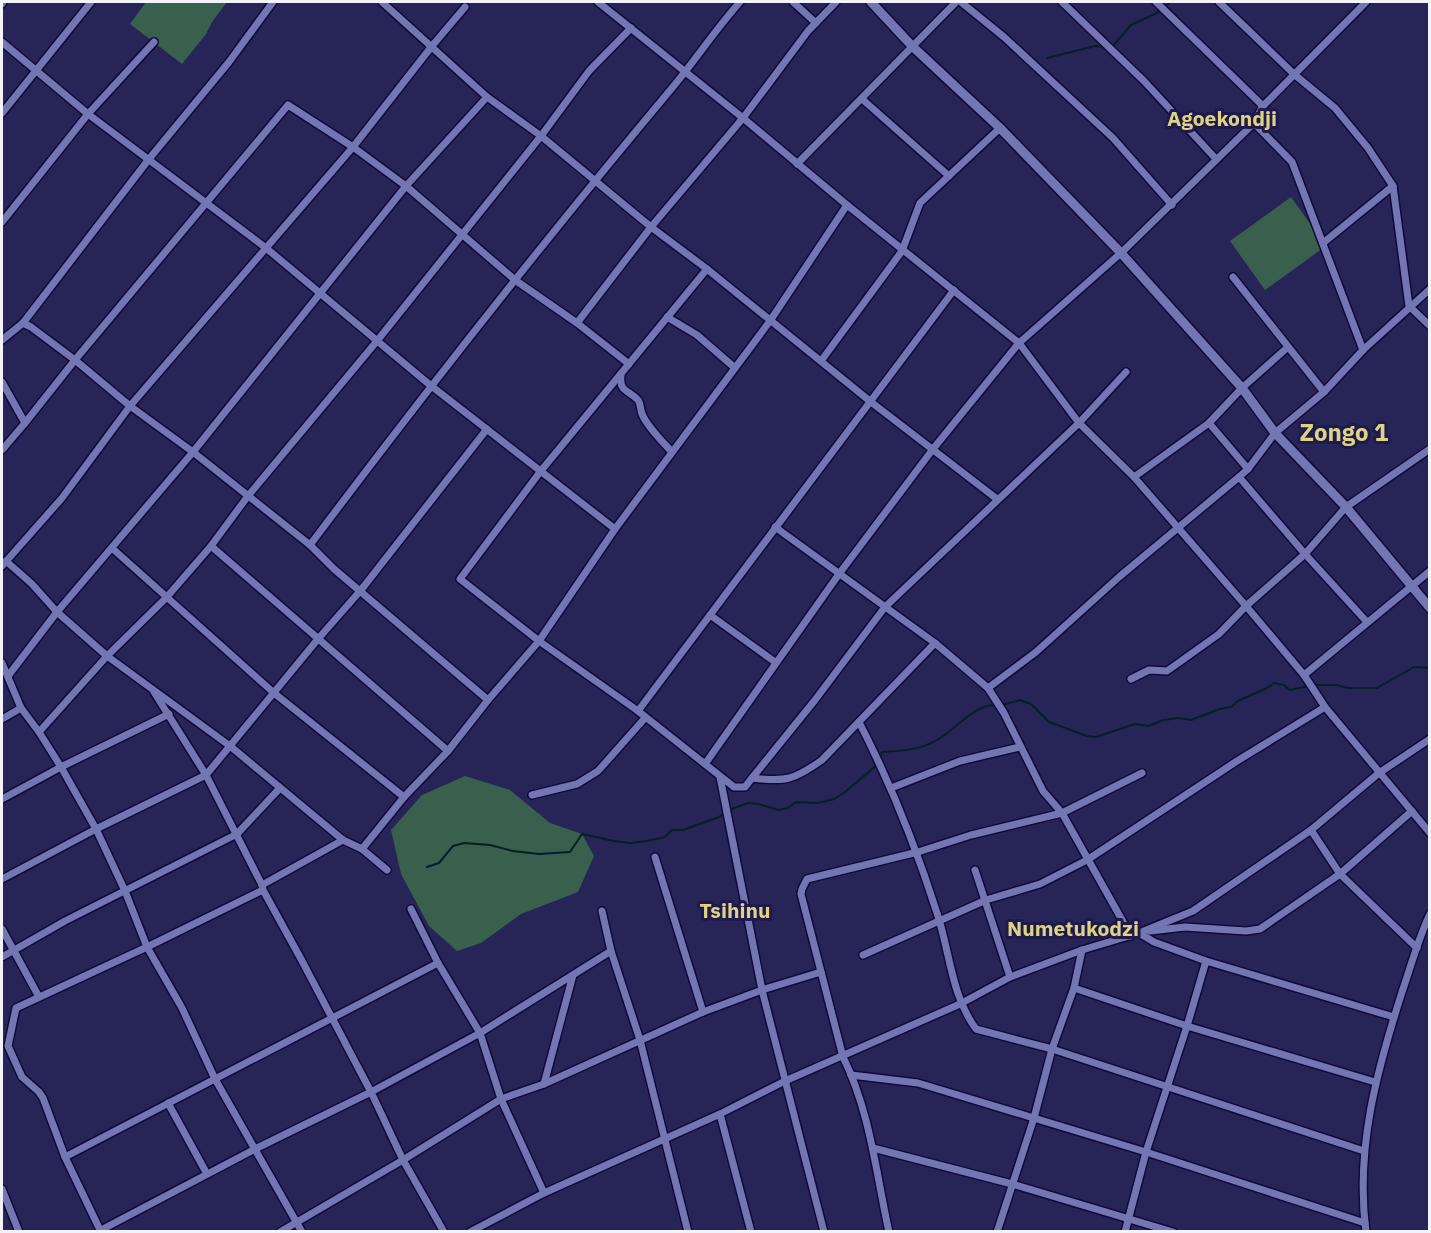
<svg xmlns="http://www.w3.org/2000/svg" width="1431" height="1233" font-family="'IBM Plex Sans',sans-serif">
  <style>
    .green { fill: #38604c }
    .lines { fill: none; stroke-linecap: round; stroke-linejoin: round }
    .stream { stroke: #061f26; stroke-width: 2 }
    .street-casing { stroke: #11093b; stroke-width: 10 }
    .secondary-casing { stroke: #11093b; stroke-width: 12 }
    .street { stroke: #7376b1; stroke-width: 7 }
    .secondary { stroke: #7376b1; stroke-width: 9 }
    .labels { text-anchor: middle; dominant-baseline: central; stroke-width: 6; stroke-linejoin: round; paint-order: stroke }
    .quarter-label { font-size: 21px; font-weight: bold; fill: #ded385; stroke: #1e1a4c }
    .district-label { font-size: 24px; font-weight: bold; fill: #ded385; stroke: #1e1a4c }
  </style>
  <rect width="100%" height="100%" fill="#272458"/>
  <!-- green -->
  <g class="green">
    <path d="M146 2H227L212 22 206 34 182 64 130 24Z"/>
    <path d="M1291 197 1326 246 1265 290 1230 241Z"/>
    <path d="M465 776 510 790 550 823 582 834 594 856 578 892 521 914 481 943 457 951 429 926 401 874 391 830 422 795Z"/>
  </g>
  <g class="lines">
    <!-- stream -->
    <g class="stream">
      <path d="M1165 7 1170 2"/>
      <path d="M1112 47 1131 25 1161 11"/>
      <path d="M1047 58 1095 46 1106 47"/>
      <path d="M1313 685H1336L1348 688H1377L1414 667 1430 668"/>
      <path d="M1002 705 1020 700 1031 704 1049 722 1087 736 1096 737 1135 724 1149 726 1163 720 1179 718 1191 720 1220 709 1231 707 1238 701 1267 688 1274 683 1284 685 1290 690 1308 686"/>
      <path d="M879 760 882 752C901 751 920 750 937 740 955 730 974 704 996 705"/>
      <path d="M729 810 748 803 758 804 779 810 788 808 796 802 818 803 834 799 845 792 877 765"/>
      <path d="M427 867 439 863 453 846 464 843 490 845 513 851 539 854 570 852 582 834 614 841 630 843 647 841 665 837 672 830H683L719 817 724 813"/>
    </g>
    <defs>
      <g id="street">
        <path d="M382 2 487 97 541 136 651 227 707 269 871 402 997 499"/>
        <path d="M598 2 743 118 847 205 1019 343 1079 423 1134 477 1246 606 1304 675 1325 707 1430 833"/>
        <path d="M793 2 816 23"/>
        <path d="M961 2 1004 37 1113 138 1172 205"/>
        <path d="M1062 2 1144 81 1216 159"/>
        <path d="M1156 2 1263 106"/>
        <path d="M1219 2 1295 75 1335 108 1368 148 1393 186 1409 306 1430 326"/>
        <path d="M2 4 3 2"/>
        <path d="M2 42 88 114 266 248 430 385 615 529 539 641 488 700 448 751 404 797 362 849"/>
        <path d="M862 99 949 176"/>
        <path d="M2 113 91 2"/>
        <path d="M1254 123 1292 162 1363 350"/>
        <path d="M797 164 956 2"/>
        <path d="M2 222 88 114 154 42"/>
        <path d="M1323 243 1393 186"/>
        <path d="M707 269 540 472 460 579 539 641 638 711 734 787H745L752 778C786 782 794 780 822 760L935 643"/>
        <path d="M1233 277 1324 392"/>
        <path d="M667 317 697 335 735 368"/>
        <path d="M23 323 149 159 229 62 273 2"/>
        <path d="M577 323 651 227 743 118 808 31 836 2"/>
        <path d="M2 340 23 323 31 327 75 360 130 406 193 452 310 545 334 569 488 700"/>
        <path d="M821 361 902 251 920 203 1000 128"/>
        <path d="M621 374C619 393 628 389 638 400 641 404 640 409 642 414 648 428 662 441 672 452"/>
        <path d="M2 382 25 423 2 450"/>
        <path d="M25 423 75 360 288 105 353 147 406 186 515 280 577 323 629 364"/>
        <path d="M1209 423 1248 469"/>
        <path d="M1134 477 1209 423 1242 388 1288 347"/>
        <path d="M1239 477 1305 554 1367 622"/>
        <path d="M1346 507 1430 449"/>
        <path d="M775 527 935 643 988 688 1036 652 1119 577 1239 477 1248 469 1275 433 1324 392 1363 350 1430 289"/>
        <path d="M615 529 770 321 847 205"/>
        <path d="M310 545C425 392 544 241 667 94 693 64 714 31 740 2"/>
        <path d="M211 546 448 751"/>
        <path d="M113 549 274 693 404 797"/>
        <path d="M6 561 32 584 57 612 107 656 230 746 343 840 362 849 387 870"/>
        <path d="M2 566 62 498 130 406 353 147 432 46 465 7"/>
        <path d="M710 615 775 662"/>
        <path d="M2 663 21 708 39 732 61 767 96 829 125 891 147 947 182 1008 215 1079 302 1232"/>
        <path d="M1304 675 1430 571"/>
        <path d="M8 676 57 612 193 452 406 186 487 97"/>
        <path d="M1131 679 1149 670 1167 671 1219 634 1246 606 1305 554 1345 508"/>
        <path d="M988 688 1004 713 1043 791 1062 813 1131 936"/>
        <path d="M154 692 206 775 262 885 263 890 301 959 371 1092 403 1160 444 1232"/>
        <path d="M638 711 954 290"/>
        <path d="M2 719 21 708"/>
        <path d="M859 722C891 784 916 847 937 913 950 952 951 995 976 1029L1052 1049 1364 1151"/>
        <path d="M39 732 107 656 166 598 211 546 248 496 377 341 541 136 589 71 631 28"/>
        <path d="M705 764 839 574 933 449 1019 343 1121 253 1254 123 1263 106 1366 2"/>
        <path d="M720 777 762 990 824 1232"/>
        <path d="M752 778 815 700 885 607 1079 423 1126 372"/>
        <path d="M891 788 960 761 1020 747"/>
        <path d="M532 795 577 784 598 771 645 718"/>
        <path d="M2 799 61 767 169 714"/>
        <path d="M1311 830 1340 874 1417 948"/>
        <path d="M655 857 703 1012"/>
        <path d="M975 870 1010 977"/>
        <path d="M2 879 96 829 206 775 318 639 361 590 487 429"/>
        <path d="M262 885 343 840"/>
        <path d="M411 909 438 963 480 1033 501 1099 544 1193"/>
        <path d="M602 911 611 951"/>
        <path d="M2 929 39 997"/>
        <path d="M1150 931 1185 927 1246 931 1260 929 1340 874 1412 811"/>
        <path d="M1139 933 1154 942 1206 961 1394 1017"/>
        <path d="M863 955 986 900 1040 884 1087 860 1237 761 1325 707"/>
        <path d="M2 957 65 921 237 834 279 789"/>
        <path d="M1074 988 1187 1026 1375 1082"/>
        <path d="M851 1075 918 1083 1146 1152 1365 1223"/>
        <path d="M544 1084 573 975"/>
        <path d="M168 1103 207 1174"/>
        <path d="M720 1114 751 1232"/>
        <path d="M873 1148 1012 1184 1173 1232"/>
        <path d="M65 1157 438 963"/>
        <path d="M2 1189 19 1232"/>
        <path d="M101 1230 255 1149 371 1092 480 1033 611 951 640 1040 688 1232"/>
        <path d="M101 1232 65 1157 43 1098 39 1092 22 1077 8 1046 16 1008 147 947 263 890"/>
        <path d="M280 1232 403 1160 501 1099 544 1084 703 1012 762 990 821 972"/>
        <path d="M470 1232 544 1193 720 1114 785 1081 960 1004 1010 977 1082 950 1139 933 1193 911 1311 830 1379 773 1430 739"/>
        <path d="M889 1232C876 1173 870 1111 843 1057L801 894 802 889 807 879 918 852 971 835 1062 813 1142 773"/>
        <path d="M997 1232 1034 1118 1052 1049 1074 988 1082 950"/>
        <path d="M1125 1232 1146 1152 1187 1026 1206 961"/>
        <path d="M1366 1232C1355 1149 1377 1070 1402 992 1411 966 1418 939 1430 914"/>
      </g>
      <path id="secondary" d="M871 2 912 46 1000 128 1121 253 1242 388 1275 433 1346 507 1430 608"/>
    </defs>
    <!-- street casing -->
    <use href="#street" class="street-casing"/>
    <!-- secondary casing -->
    <use href="#secondary" class="secondary-casing"/>
    <!-- street -->
    <use href="#street" class="street"/>
    <!-- secondary -->
    <use href="#secondary" class="secondary"/>
  </g>
  <g class="labels">
    <!-- quarter labels -->
    <g class="quarter-label">
      <text x="1222" y="118">Agoekondji</text>
      <text x="735" y="910">Tsihinu</text>
      <text x="1073" y="928">Numetukodzi</text>
    </g>
    <!-- district labels -->
    <g class="district-label">
      <text x="1344" y="432">Zongo 1</text>
    </g>
  </g>
  <!-- border -->
  <rect width="1431" height="1233" fill="none" stroke="#f2f2f9" stroke-width="6"/>
</svg>
